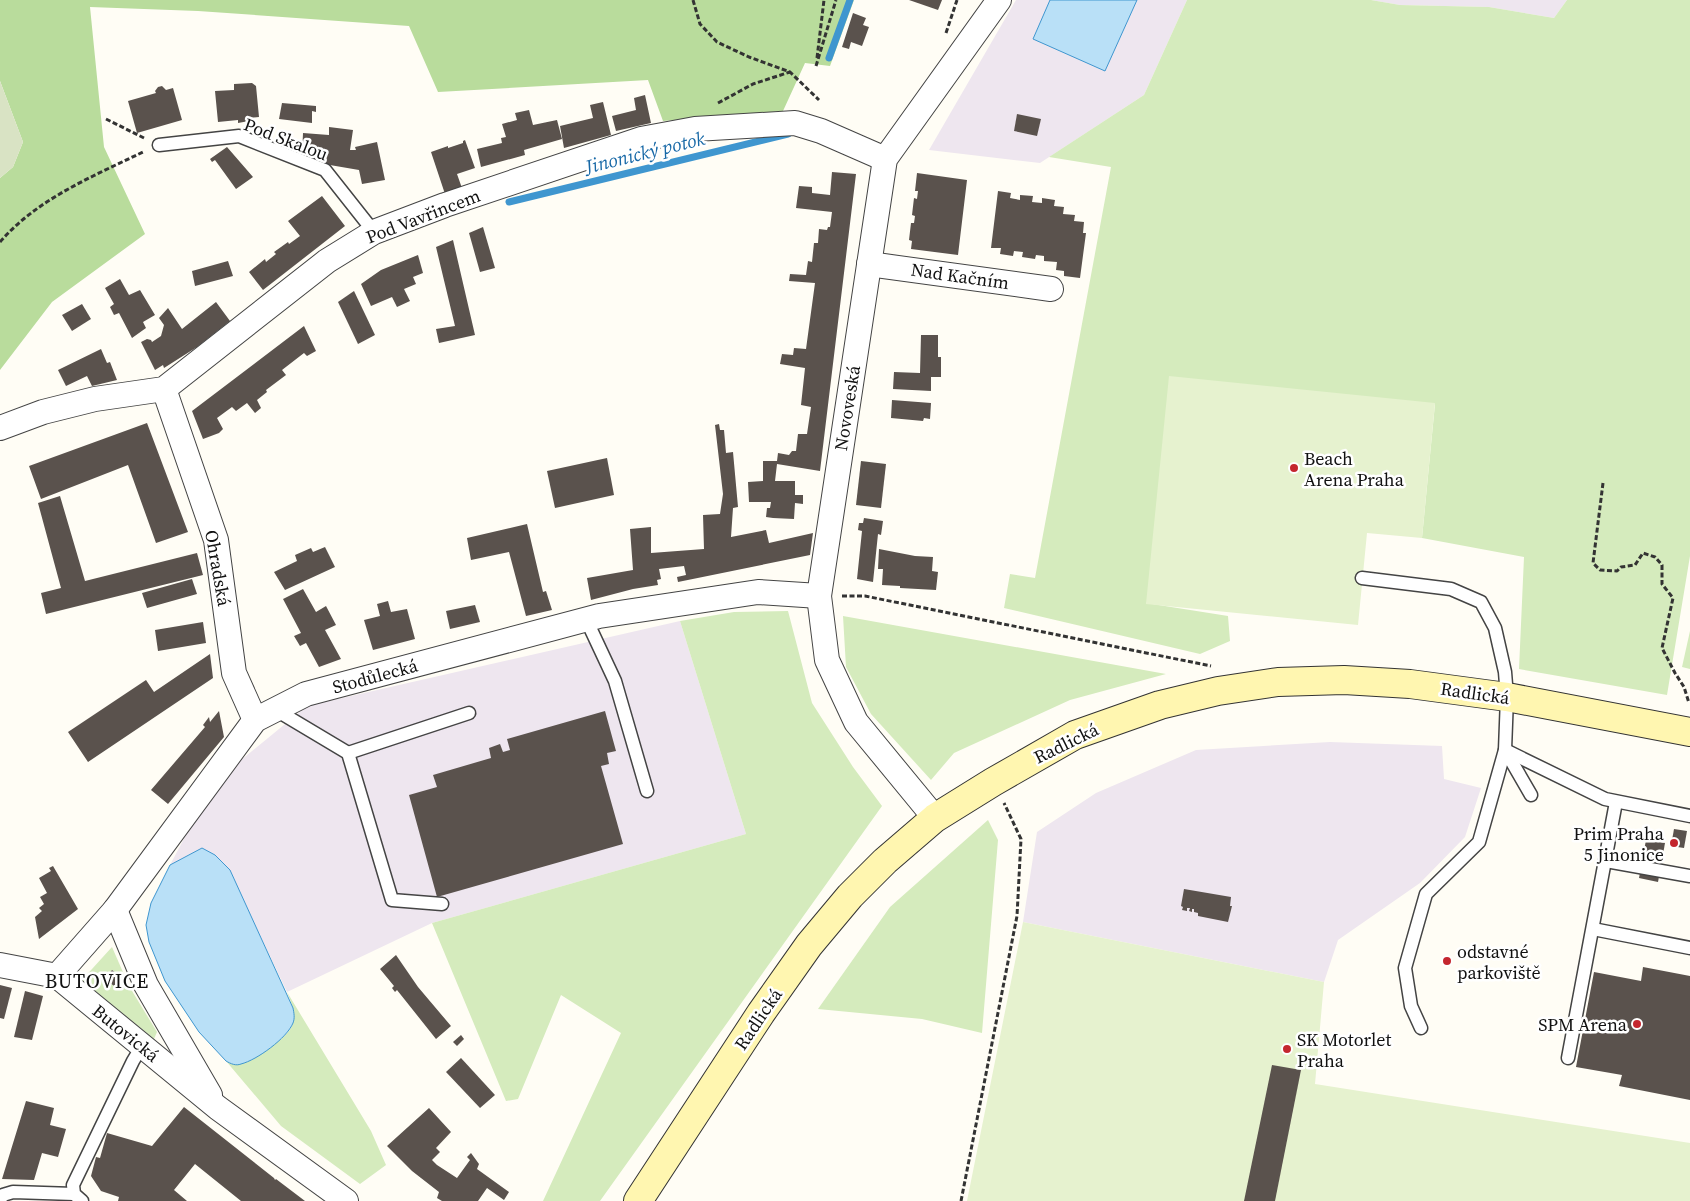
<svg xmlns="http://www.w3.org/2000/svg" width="1690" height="1201" font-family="'Source Serif 4',serif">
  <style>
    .industrial { fill: #eee6ef }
    .green { fill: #d5ebbd; fill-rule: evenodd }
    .forest { fill: #b9dc9c }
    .cemetery { fill: #d9e3c4 }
    .pitch { fill: #e6f2cf }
    .water { fill: #b9e0f7; stroke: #3f96cf }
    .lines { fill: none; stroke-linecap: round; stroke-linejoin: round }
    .stream { stroke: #3f96cf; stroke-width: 7 }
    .building { fill: #5a524d }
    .lane-casing { stroke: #444; stroke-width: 15 }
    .street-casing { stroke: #444; stroke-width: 26 }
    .secondary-casing { stroke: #333; stroke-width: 30 }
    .path { stroke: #333; stroke-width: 3; stroke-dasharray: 5 2.5; stroke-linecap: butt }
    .lane { stroke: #fff; stroke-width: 12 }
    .street { stroke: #fff; stroke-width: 24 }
    .secondary { stroke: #fff6b0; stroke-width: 28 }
    .poi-dot { fill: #c4262e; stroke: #fff; stroke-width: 2 }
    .labels { text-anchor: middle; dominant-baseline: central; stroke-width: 5; stroke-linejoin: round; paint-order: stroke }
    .street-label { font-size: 18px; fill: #111; stroke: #fff }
    .poi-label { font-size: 18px; fill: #111; stroke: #fff; text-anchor: start }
    .water-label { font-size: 19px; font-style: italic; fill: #1768a6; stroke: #fff }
    .quarter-label { font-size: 20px; letter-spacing: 1px; fill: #111; stroke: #fff }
  </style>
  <rect width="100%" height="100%" fill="#fffdf5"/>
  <!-- industrial -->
  <g class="industrial">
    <path d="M1016 0H1187L1144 95 1040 163 929 150Z"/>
    <path d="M1371 0H1567L1554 18 1489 7 1400 5Z"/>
    <path d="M680 621 746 834 432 923 287 992 229 870 202 848 170 865 204 801 229 770 307 706Z"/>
    <path d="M1330 742 1442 746 1444 779 1481 788 1465 837 1420 883 1338 940 1324 982 1023 922 1037 832 1096 793 1196 750Z"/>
  </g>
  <!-- green -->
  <g class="green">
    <path d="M1187 0H1371L1400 5 1489 7 1554 18 1567 0H1690V556L1667 695 1519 669 1524 557 1422 538 1435 404 1146 603 1228 616 1230 641 1200 654 1004 608 1010 574 1035 578 1111 167 1049 157 1144 95Z"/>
    <path d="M788 611 812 703 853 767 882 806 600 1201H543L621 1033 561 995 518 1099 506 1101 432 923 746 834 680 621 734 612Z"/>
    <path d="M843 616 1166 674 1070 700 954 753 931 780 871 714 846 667Z"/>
    <path d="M1690 631V669L1682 667Z"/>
    <path d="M988 820 998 840 982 1033 922 1019 818 1009 890 907Z"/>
    <path d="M112 947 129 986 157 1032 154 1039 82 980ZM112 970 121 977 114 986 105 979Z"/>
    <path d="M287 992 371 1131 386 1165 360 1184 281 1126 226 1061 232 1064C249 1057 287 1043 293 1023 296 1013 291 1002 287 992Z"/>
  </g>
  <!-- forest -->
  <path class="forest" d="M0 0H854L830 66 805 63 783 111 663 121 648 80 438 92 409 26 198 11 90 7 104 147 145 234 52 302 0 370V178L13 167 23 142 0 81Z"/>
  <!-- cemetery -->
  <path class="cemetery" d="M0 81 23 142 13 167 0 178Z"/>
  <!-- pitch -->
  <g class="pitch">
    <path d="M1169 376 1435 403 1422 538 1367 533 1358 625 1146 604Z"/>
    <path d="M1023 922 1324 982 1315 1084 1690 1143V1201H967Z"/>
  </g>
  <!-- water -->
  <g class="water">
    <path d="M1050 0H1137L1105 71 1033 39Z"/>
    <path d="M202 848 215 855 230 870 293 1008C294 1013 295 1018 293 1023 287 1038 257 1060 241 1064 236 1066 231 1064 226 1061L199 1032 165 981 149 942 146 925 151 903 170 865Z"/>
  </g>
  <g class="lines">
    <!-- stream -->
    <g class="stream">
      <path d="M829 58 850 0"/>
      <path d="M509 202 788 134"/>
    </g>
  </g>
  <!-- building -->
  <g class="building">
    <path d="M909 0H942L938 10Z"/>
    <path d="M853 13 866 18 863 25 869 27 862 46 851 42 849 49 842 47Z"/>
    <path d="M252 83 256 86 259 117 249 118V121L238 123V120L218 122 215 91 234 90V84Z"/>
    <path d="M162 86 166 90 173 88 182 120 137 133 128 101 156 93 155 91 158 87Z"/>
    <path d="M645 95 651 123 616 131 612 116 636 110 634 98Z"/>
    <path d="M603 102 611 135 564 148 560 126 593 118 590 105Z"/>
    <path d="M282 103 316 106V112L312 111V123L279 119Z"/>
    <path d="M529 110 533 125 557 120 562 139 524 150 525 155 481 167 477 149 502 143 501 138 506 137 502 124 517 120 515 113Z"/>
    <path d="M1017 114 1041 119 1037 136 1014 131Z"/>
    <path d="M329 127 353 130 350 150H356L355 147 377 142 385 180 362 184 359 170 324 164 302 156 303 133 329 135Z"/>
    <path d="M465 140 475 168 457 174 463 191 446 197 431 152 448 146V148L463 143V141Z"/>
    <path d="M227 147 253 177 236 189 215 160 212 162 210 159Z"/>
    <path d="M832 172 856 174 820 471 777 464 775 481H795V495H803V504L795 503 794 519 773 518 766 517 767 508H770L771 502H749L748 482 763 481V461H777L778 453 789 455 792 451H796L798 434H807L811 407 801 405 805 368 780 364 782 354 793 355 794 348 806 349 815 283 789 281 790 274 806 275 808 261 812 262 814 243H818L819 229 827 230 828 227H830L832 212 796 208 799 186 812 187V193L830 195Z"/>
    <path d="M917 173 967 180 958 255 911 249 912 241 909 240 911 223H914L915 216 912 215 914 198 917 199 918 191H915Z"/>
    <path d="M998 191 1011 193 1010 198 1020 200V195L1033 196 1032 202 1042 203V198L1055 200 1054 206 1064 207 1063 214 1075 215 1074 221 1084 222 1083 233H1086L1080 278 1064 276V271L1056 270 1057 262 1044 261V256L1036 255 1035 259 1022 257 1023 252 1014 251 1013 256 1000 254 1001 248H991Z"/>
    <path d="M322 196 345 226 263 290 249 272 265 259 266 262 276 254 274 252 288 242 289 244 300 236 288 221Z"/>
    <path d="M483 227 495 268 480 272 469 233Z"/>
    <path d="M453 240 475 335 439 343 436 329 455 326 436 247Z"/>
    <path d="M418 255 423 273 413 277 416 284 404 289 410 301 397 307 392 297 371 306 361 284 381 270Z"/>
    <path d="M228 261 233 276 195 286 192 271Z"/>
    <path d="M120 279 129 295 140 290 155 315 143 322 146 328 132 338 119 313 114 315 110 307 114 304 105 288Z"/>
    <path d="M354 291 375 335 358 344 338 302Z"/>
    <path d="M216 302 230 321 197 347 164 368 163 365 155 370 141 342 147 339 151 340 152 342 161 336 164 325 159 318 168 308 182 329Z"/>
    <path d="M82 304 91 319 72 331 62 315Z"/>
    <path d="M304 326 316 351 307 356 304 353 282 370 286 375 266 390 267 392 257 400 261 408 255 413 247 403 236 411 232 407 217 418 223 429 219 433 203 439 192 411Z"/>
    <path d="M921 335H938V357H941V377H931V391L893 389 894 372 920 373Z"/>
    <path d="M101 349 107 363 110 362 117 380 92 386 87 376 66 386 58 370Z"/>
    <path d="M892 400 931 403 930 419 924 418 923 421 891 418Z"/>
    <path d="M147 423 188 532 156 543 128 465 41 499 29 466Z"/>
    <path d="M719 424 720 430H724L726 453 733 452 738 507 733 508 731 537 766 530 769 543 813 533 810 555 678 582 677 577 686 575 684 566 659 569 661 579 657 580 658 585 633 589 591 600 587 578 633 570 630 529 651 527V553L704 549 703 515 720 514 723 494 715 425Z"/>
    <path d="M607 458 614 495 555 508 547 471Z"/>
    <path d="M861 461 886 464 881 508 856 505Z"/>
    <path d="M60 496 85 581 197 553 203 575 46 614 41 593 61 588 38 503Z"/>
    <path d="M864 518 883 521 881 535 878 534 873 582 857 579 862 531 858 530 859 523H863Z"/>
    <path d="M527 524 543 592 546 591 552 610 526 616 509 552 471 560 467 538Z"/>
    <path d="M325 547 335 567 285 590 274 572 297 561 295 555 311 548 313 552Z"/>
    <path d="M879 549 915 556 933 557 932 571 938 572 936 590 900 588V586L882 585 883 569H878Z"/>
    <path d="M192 579 197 594 147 608 142 593Z"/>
    <path d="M303 589 316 612 326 606 336 625 325 630 341 659 319 667 306 643 300 646 294 636 301 633 283 599Z"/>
    <path d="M388 601 391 612 407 609 415 639 373 650 364 620 380 616 377 604Z"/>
    <path d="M475 605 480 622 450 629 446 611Z"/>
    <path d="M203 622 206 643 158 651 155 630Z"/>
    <path d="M210 654 213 678 88 762 68 732 146 680 154 692Z"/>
    <path d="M219 711 224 737 168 804 151 790 205 727 203 725 209 717 210 722Z"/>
    <path d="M605 711 616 751 607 753 609 764 601 766 623 844 437 897 409 795 437 787 433 775 491 758 489 748 500 744 503 752 510 750 507 739Z"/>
    <path d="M1674 829 1687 831 1684 848 1671 846Z"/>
    <path d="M1646 840 1665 843 1658 882 1639 878Z"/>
    <path d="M53 866 78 909 39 939 35 917 42 911 39 908 44 904 40 897 47 893 39 878 51 871 49 868Z"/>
    <path d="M1184 889 1231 897 1230 906H1232L1228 922 1198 916V913L1194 912V909H1192V912L1189 911 1190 908H1187V911L1182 910 1183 907 1181 906Z"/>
    <path d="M396 955 418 987 451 1026 436 1039 397 990 395 992 392 988 394 986 380 969Z"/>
    <path d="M1643 967 1690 976V1100L1619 1086 1622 1075 1576 1067 1594 972 1641 981Z"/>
    <path d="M112 970 121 977 114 986 105 979Z"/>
    <path d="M0 985 12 988 4 1019 0 1018Z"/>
    <path d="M25 991 43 996 32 1040 14 1037Z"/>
    <path d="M461 1035 464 1039 457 1046 453 1042Z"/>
    <path d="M461 1058 495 1095 480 1108 446 1072Z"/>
    <path d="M1272 1065 1301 1070 1275 1201H1244Z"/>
    <path d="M26 1101 54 1108 50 1125 66 1129 58 1157 42 1153 34 1180 2 1179Z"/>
    <path d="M184 1107 274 1178 275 1180 276 1179 305 1201H241L195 1164 174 1190 187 1201H118L119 1197 101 1191 91 1176 96 1157 100 1158 107 1133 152 1146Z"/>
    <path d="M429 1108 451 1132 436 1148 440 1152 432 1160 437 1165 457 1178 470 1160 467 1157 471 1153 479 1164 477 1169 509 1192 504 1200 487 1188 478 1201H442L437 1198 439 1192 412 1171 387 1146Z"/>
  </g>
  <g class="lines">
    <defs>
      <g id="lane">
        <path d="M159 145 239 136 325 170 374 232"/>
        <path d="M1362 578 1451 589 1481 602 1495 628 1505 672 1507 697 1505 750 1531 795"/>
        <path d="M586 619 615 681 647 791"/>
        <path d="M276 710 348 753 392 900 442 904"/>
        <path d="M348 753 469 713"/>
        <path d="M1606 861 1690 876"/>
        <path d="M1593 929 1690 948"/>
        <path d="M1421 1028 1411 1006 1405 968 1426 894 1479 842 1505 750 1605 799 1690 816"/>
        <path d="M1568 1058 1616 802"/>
        <path d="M0 1200 3 1195 13 1192 74 1194"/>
        <path d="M82 1201 74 1194 73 1185 133 1061 142 1046"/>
      </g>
      <g id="street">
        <path d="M869 264 1051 289"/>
        <path d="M164 389 216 540 234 673 255 720"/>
        <path d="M0 428 43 412 95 399 164 389 327 261 374 232 445 205 641 139 695 129 795 123 821 131 885 159"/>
        <path d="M935 818 856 722 827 660 819 596 885 159 999 0"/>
        <path d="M115 910 146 985 210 1095"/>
        <path d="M0 965 57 976 218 1108 346 1201"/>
        <path d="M57 976 115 910 255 720 306 694 599 616 758 592 819 596"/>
      </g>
      <path id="secondary" d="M638 1201 761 1013 809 945 850 896 885 861 935 818 993 782 1075 735 1160 705 1218 691 1278 682 1344 680 1410 684 1507 697 1690 732"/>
    </defs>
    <!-- lane casing -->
    <use href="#lane" class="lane-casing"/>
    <!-- street casing -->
    <use href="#street" class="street-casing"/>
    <!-- secondary casing -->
    <use href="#secondary" class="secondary-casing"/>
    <!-- path -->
    <g class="path">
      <path d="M693 0 700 24 717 42 749 57 790 72 819 100"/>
      <path d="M946 33 957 0"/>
      <path d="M817 58 824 0"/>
      <path d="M816 66 836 0"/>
      <path d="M718 103 753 84 790 72"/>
      <path d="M106 119 144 138"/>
      <path d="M0 242C38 198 94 176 145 151"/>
      <path d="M1603 483 1593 563 1600 570 1617 571 1621 567 1635 565 1643 553 1655 557 1662 565V584L1673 598 1662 648 1675 673 1684 687 1689 703"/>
      <path d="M842 596H865L1211 666"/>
      <path d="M961 1201 1017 916 1021 839 1004 803"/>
    </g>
    <!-- lane -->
    <use href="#lane" class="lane"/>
    <!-- street -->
    <use href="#street" class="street"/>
    <!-- secondary -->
    <use href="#secondary" class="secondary"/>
  </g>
  <!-- markers -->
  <g class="poi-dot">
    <circle cx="1294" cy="468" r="5"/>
    <circle cx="1674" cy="843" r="5"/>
    <circle cx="1447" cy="961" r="5"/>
    <circle cx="1637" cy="1024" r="5"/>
    <circle cx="1287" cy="1049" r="5"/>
  </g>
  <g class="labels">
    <!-- street labels -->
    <g class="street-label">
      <text transform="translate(286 139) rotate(21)">Pod Skalou</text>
      <text transform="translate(423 216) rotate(-21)">Pod Vavřincem</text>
      <text transform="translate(960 276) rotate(8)">Nad Kačním</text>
      <text transform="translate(847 408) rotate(-81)">Novoveská</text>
      <text transform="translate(218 568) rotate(80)">Ohradská</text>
      <text transform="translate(375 676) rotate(-15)">Stodůlecká</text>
      <text transform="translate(1475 693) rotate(8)">Radlická</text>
      <text transform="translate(1066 743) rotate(-26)">Radlická</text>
      <text transform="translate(758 1019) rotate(-56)">Radlická</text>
      <text transform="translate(126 1033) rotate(39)">Butovická</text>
    </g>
    <!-- poi labels -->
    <g class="poi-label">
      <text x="1304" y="458">Beach<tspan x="1304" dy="21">Arena Praha</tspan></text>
      <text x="1664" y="833" text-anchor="end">Prim Praha<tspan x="1664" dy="21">5 Jinonice</tspan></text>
      <text x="1457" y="951">odstavné<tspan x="1457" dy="21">parkoviště</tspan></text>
      <text x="1627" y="1024" text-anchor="end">SPM Arena</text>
      <text x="1297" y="1039">SK Motorlet<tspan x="1297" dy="21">Praha</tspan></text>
    </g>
    <!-- water labels -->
    <g class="water-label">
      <text transform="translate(645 152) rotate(-14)">Jinonický potok</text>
    </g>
    <!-- quarter labels -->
    <g class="quarter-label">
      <text x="97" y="981">BUTOVICE</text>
    </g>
  </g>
</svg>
